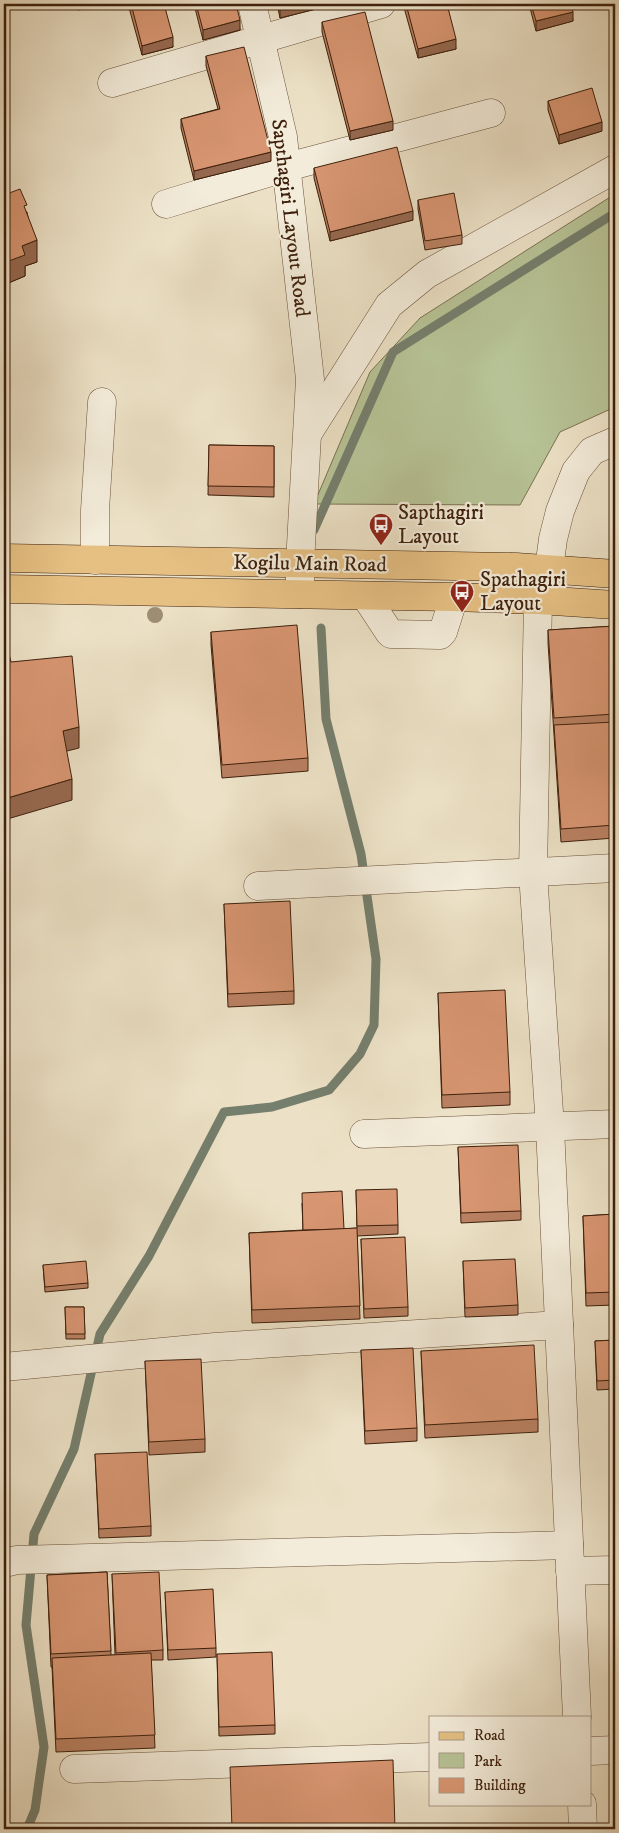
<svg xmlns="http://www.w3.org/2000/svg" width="619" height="1833" font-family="'IM FELL DW Pica',serif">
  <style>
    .green { fill: #b7c396; stroke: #7a7251 }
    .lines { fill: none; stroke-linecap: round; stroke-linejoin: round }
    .stream { stroke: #757f6d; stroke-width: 9 }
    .minor-casing { stroke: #6a503a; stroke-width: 29 }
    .major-casing { stroke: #3e200c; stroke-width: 29 }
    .minor { stroke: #f3ecda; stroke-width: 28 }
    .major { stroke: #e6c083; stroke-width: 28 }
    .tree { fill: #9d8d72 }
    .wall { fill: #b98061; stroke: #3e200c }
    .shaded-wall { fill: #96684f; stroke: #3e200c }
    .building { fill: #d79571; stroke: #3e200c }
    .labels { text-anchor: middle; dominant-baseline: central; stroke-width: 4.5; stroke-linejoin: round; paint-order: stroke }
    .street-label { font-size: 21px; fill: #3e200c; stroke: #f3ecda }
    .poi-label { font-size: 21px; fill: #3e200c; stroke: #f3ecda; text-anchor: start }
  </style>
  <rect width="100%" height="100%" fill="#ece1c6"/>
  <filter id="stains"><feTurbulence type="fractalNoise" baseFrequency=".004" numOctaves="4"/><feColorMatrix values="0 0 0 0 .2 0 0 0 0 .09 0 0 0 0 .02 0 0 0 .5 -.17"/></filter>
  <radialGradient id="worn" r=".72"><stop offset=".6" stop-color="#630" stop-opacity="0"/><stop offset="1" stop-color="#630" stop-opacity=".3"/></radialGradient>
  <!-- green -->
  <path class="green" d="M615 194V407L560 432 520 505 314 504 370 372 420 318Z"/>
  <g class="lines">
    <!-- stream -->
    <g class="stream">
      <path d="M314 530 393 352 615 213"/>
      <path d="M27 1829 35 1810 44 1747 26 1625 34 1534 74 1449 100 1334 149 1256 224 1112 272 1107 329 1090 360 1054 374 1025 376 959 361 854 326 719 321 628"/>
    </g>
    <defs>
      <g id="minor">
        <path d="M252 4 283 137 310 379 300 564V594"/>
        <path d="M112 83 381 4"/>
        <path d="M166 204 287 167 491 113"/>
        <path d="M308 433 389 305 427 274 615 169"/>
        <path d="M95 560V510L102 402"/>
        <path d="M366 597 389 632 391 634 440 635 443 632 454 597"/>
        <path d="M258 886 615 868"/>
        <path d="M364 1134 615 1124"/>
        <path d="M4 1367 215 1347 559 1325"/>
        <path d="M4 1563 17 1560 569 1545"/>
        <path d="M570 1571 615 1570"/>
        <path d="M577 1717 550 1127 533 873 538 600 549 569 553 539 560 511 576 471 592 451 615 441"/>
        <path d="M590 1751 615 1750"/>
        <path d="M74 1769 430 1757"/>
        <path d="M582 1804 583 1829"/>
      </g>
      <g id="major">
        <path d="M4 558 516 567 615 574"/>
        <path d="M4 589 454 597 538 600 615 605"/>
      </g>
    </defs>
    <!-- minor casing -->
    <use href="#minor" class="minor-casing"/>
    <!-- major casing -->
    <use href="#major" class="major-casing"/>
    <!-- minor -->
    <use href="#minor" class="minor"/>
    <!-- major -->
    <use href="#major" class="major"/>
  </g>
  <!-- trees -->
  <circle class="tree" cx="155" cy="615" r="8"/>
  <!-- wall -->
  <g class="wall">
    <path d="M128 4H164L173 47 142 55Z"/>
    <path d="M194 4H236L240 30 203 40Z"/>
    <path d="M277 4H320V8L280 18Z"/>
    <path d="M405 4H447L456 49 418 58 405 11Z"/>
    <path d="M529 4H571L573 21 536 31Z"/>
    <path d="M322 22 393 130 350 140 322 32Z"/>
    <path d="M206 56 271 161 194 180 181 128V119L218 109 206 66Z"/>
    <path d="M548 101 602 131 559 144 548 110Z"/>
    <path d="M314 168 413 220 330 241 314 178Z"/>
    <path d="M4 195 27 212 37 262 25 266V276L6 284 4 279Z"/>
    <path d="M418 200 462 235V244L425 250 418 209Z"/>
    <path d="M209 445 274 446V497L208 495Z"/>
    <path d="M615 626V838L561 842 548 643V630Z"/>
    <path d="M211 632 308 758V771L222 778 211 645Z"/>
    <path d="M224 904 294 991V1004L228 1007Z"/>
    <path d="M438 993 510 1092V1105L442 1108Z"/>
    <path d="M458 1147 521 1211V1220L461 1223Z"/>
    <path d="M356 1190 398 1225V1234L357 1236 360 1319 252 1323 249 1233 303 1230 302 1203 344 1229 357 1228Z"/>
    <path d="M615 1214V1305L586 1306 583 1216Z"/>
    <path d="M361 1239 408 1307V1316L364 1318Z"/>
    <path d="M463 1261 518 1305V1315L465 1317Z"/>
    <path d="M43 1265 88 1283V1288L45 1292Z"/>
    <path d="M65 1307H84L85 1339H66Z"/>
    <path d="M615 1340V1389L597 1390 595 1341Z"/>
    <path d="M361 1350 417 1428V1441L365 1444Z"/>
    <path d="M421 1351 538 1419V1432L425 1438Z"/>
    <path d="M145 1361 205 1439V1452L149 1455Z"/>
    <path d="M95 1454 151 1526V1536L99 1538Z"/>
    <path d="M107 1572 111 1655H115L112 1574 163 1650V1660H151L155 1748 56 1752 52 1667H51L47 1575Z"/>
    <path d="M165 1592 216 1648V1657L168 1660Z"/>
    <path d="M217 1654 275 1725V1734L219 1736Z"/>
  </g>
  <!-- shaded-wall -->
  <g class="shaded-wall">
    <path d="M78 4H103L78 10Z"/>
    <path d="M300 4H320V8L280 18V9Z"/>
    <path d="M573 12V21L536 31V21Z"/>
    <path d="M240 20V30L203 40V30Z"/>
    <path d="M173 37V47L142 55V46Z"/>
    <path d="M456 39V49L418 58V49Z"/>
    <path d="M393 121V130L350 140V131Z"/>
    <path d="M602 122V131L559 144V135Z"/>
    <path d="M271 152V161L194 180V171Z"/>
    <path d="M413 211V220L330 241V232Z"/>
    <path d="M37 240V262L25 266V276L6 284V262L22 246Z"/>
    <path d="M8 417V436L4 480V460Z"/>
    <path d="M79 727V748L63 752V731Z"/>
    <path d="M72 779V800L4 820V799Z"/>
  </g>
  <!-- building -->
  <g class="building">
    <path d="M131 4H164L173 37 142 46Z"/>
    <path d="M196 4H236L240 20 203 30Z"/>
    <path d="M279 4H300L280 9Z"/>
    <path d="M406 4H447L456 39 418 49Z"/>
    <path d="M531 4H571L573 12 536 21Z"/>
    <path d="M365 12 393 121 350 131 322 22Z"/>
    <path d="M244 47 271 152 194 171 181 119 220 109 206 56Z"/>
    <path d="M592 88 602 122 559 135 548 101Z"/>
    <path d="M397 147 413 211 330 232 314 168Z"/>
    <path d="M20 189 27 205 24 206 37 240 22 246 25 255 6 262 4 257V195Z"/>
    <path d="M454 193 462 235 425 241 418 200Z"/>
    <path d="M4 417H8L4 460Z"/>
    <path d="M209 445 274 446V487L208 486Z"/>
    <path d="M297 625 308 758 222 765 211 632Z"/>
    <path d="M615 626V714L554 718 548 630Z"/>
    <path d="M4 650H8L11 662 72 656 79 727 63 731 72 779 4 799Z"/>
    <path d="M615 722V825L561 829 554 725Z"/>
    <path d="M290 901 294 991 228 994 224 904Z"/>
    <path d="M505 990 510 1092 442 1095 438 993Z"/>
    <path d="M518 1145 521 1211 461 1213 458 1147Z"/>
    <path d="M397 1189 398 1225 357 1226 356 1190Z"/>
    <path d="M342 1191 344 1229 303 1230 302 1193Z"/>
    <path d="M615 1214V1292L586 1293 583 1216Z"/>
    <path d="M357 1228 360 1306 252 1310 249 1233Z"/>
    <path d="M405 1237 408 1307 364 1309 361 1239Z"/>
    <path d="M515 1259 518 1305 465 1308 463 1261Z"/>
    <path d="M86 1261 88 1283 45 1287 43 1265Z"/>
    <path d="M65 1307H84L85 1334H66Z"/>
    <path d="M615 1340V1380L597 1381 595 1341Z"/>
    <path d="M534 1345 538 1419 425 1425 421 1351Z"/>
    <path d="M413 1348 417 1428 365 1431 361 1350Z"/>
    <path d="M201 1359 205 1439 149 1442 145 1361Z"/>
    <path d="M147 1452 151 1526 99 1529 95 1454Z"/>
    <path d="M107 1572 111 1651 51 1654 47 1575Z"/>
    <path d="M159 1572 163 1650 116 1653 112 1574Z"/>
    <path d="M213 1589 216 1648 168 1650 165 1592Z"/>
    <path d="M272 1652 275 1725 219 1727 217 1654Z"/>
    <path d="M151 1653 155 1735 56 1739 52 1658Z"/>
    <path d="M393 1760 395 1829H232L230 1767Z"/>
  </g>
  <!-- icons -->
  <defs>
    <symbol id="bus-pin" viewBox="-11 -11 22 30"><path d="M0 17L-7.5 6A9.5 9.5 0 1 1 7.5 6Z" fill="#8f2418" stroke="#f3ecda"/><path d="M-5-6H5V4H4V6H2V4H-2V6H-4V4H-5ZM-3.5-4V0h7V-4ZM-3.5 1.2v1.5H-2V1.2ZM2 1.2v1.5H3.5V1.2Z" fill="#fff"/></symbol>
  </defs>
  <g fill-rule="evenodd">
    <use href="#bus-pin" x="367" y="511" width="28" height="38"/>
    <use href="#bus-pin" x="448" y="578" width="28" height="38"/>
  </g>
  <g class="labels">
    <!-- street labels -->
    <g class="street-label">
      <text transform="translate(290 218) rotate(83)">Sapthagiri Layout Road</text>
      <text transform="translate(310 564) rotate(1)">Kogilu Main Road</text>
    </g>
    <!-- poi labels -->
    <g class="poi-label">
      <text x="398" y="513">Sapthagiri<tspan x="398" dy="24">Layout</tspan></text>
      <text x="480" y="580">Spathagiri<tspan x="480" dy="24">Layout</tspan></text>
    </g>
  </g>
  <!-- margin -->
  <rect width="619" height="1833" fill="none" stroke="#ece1c6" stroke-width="20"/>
  <rect x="5" y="5" width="609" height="1823" fill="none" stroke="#3e200c" stroke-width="2.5"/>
  <rect x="10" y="10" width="599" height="1813" fill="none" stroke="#3e200c"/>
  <!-- legend -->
  <rect x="429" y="1716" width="162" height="90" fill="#f3ecda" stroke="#ab9a88"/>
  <rect x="439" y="1732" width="25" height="8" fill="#e6c083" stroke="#ab9a88"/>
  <text x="474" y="1740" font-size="15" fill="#3e200c">Road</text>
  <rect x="439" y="1753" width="25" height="15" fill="#b7c396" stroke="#ab9a88"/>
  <text x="474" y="1766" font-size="15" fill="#3e200c">Park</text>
  <rect x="439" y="1778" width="25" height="15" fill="#d79571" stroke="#ab9a88"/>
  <text x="474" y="1790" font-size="15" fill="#3e200c">Building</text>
  <rect width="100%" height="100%" filter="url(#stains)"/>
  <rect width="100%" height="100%" fill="url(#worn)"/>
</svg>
